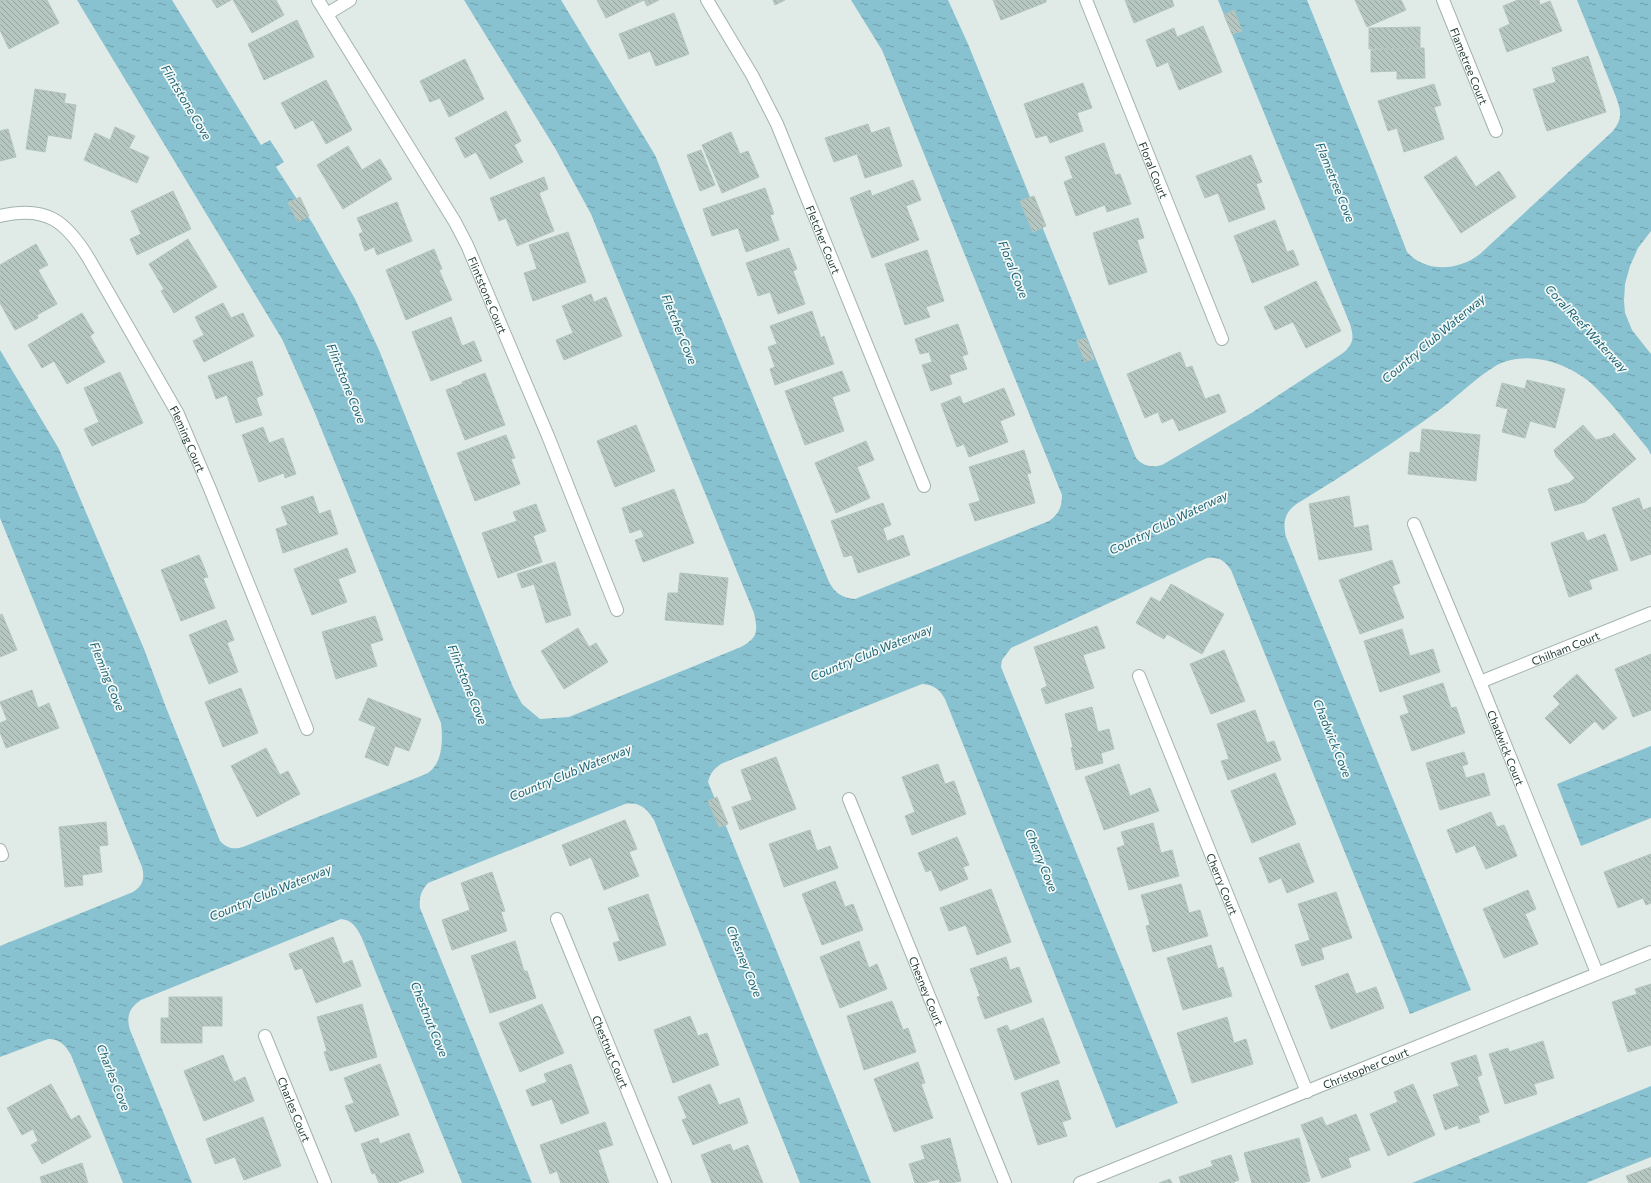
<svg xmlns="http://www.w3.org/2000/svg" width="1651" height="1183" font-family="Commissioner,sans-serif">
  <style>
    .water { fill: url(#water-ripples) }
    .building { fill: url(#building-back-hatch); stroke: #b3c5be }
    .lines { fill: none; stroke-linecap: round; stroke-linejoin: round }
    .minor-casing { stroke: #a3b3ae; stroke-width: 14 }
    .minor { stroke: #fff; stroke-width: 12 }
    .labels { text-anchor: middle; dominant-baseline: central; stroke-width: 3.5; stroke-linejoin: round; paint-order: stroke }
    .street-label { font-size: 11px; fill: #213b36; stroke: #f1f8f5 }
    .water-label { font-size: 12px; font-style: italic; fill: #1c6276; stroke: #f1f8f5 }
  </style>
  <defs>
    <pattern id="water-ripples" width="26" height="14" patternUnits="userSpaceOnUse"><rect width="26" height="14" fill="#88c1d0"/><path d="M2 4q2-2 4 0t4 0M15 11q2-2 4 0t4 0" fill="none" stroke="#6f9eaa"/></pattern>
    <pattern id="building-back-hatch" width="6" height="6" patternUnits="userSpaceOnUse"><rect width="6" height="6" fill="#b6c6c0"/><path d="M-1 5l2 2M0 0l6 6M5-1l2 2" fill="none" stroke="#94a29d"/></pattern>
  </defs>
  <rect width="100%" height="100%" fill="#e0ebe7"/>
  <!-- water -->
  <g class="water">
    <path d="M77 0H172L261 145 270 140 284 162 276 167 313 224 355 299 379 350 513 687 522 704 540 719 569 717 741 647C758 638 758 631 754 613L591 214 555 148 464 0H561L655 155 829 582C835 593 842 598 855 599L1049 521C1059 514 1062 507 1062 495L882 50 851 0H948L968 44 1136 458C1143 466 1151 468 1162 465L1253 412 1343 353C1354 344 1354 337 1350 324L1218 0H1307L1377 174 1407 252C1426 273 1458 271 1480 254L1613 131C1623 118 1621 111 1616 97L1577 0H1651V231L1638 248 1630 266 1625 284 1624 301 1625 313 1632 330 1651 354V455L1648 449C1632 430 1617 409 1599 391 1576 365 1530 348 1497 365 1477 377 1460 394 1442 408 1394 443 1345 474 1295 505 1284 514 1283 523 1286 537L1471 990 1410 1014 1231 570C1224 560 1219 557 1207 558L1011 648 1002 660 1001 667 1178 1103 1116 1128 945 699C939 689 934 685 922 684L723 763C715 767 710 773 708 782L871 1183H800L654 820C646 808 640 802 625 804L428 883C421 891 419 897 420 908L532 1183H462L361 936C356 927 352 920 341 919L141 1000C129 1008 126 1017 130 1030L192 1183H123L71 1055C65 1045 60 1039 48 1039L0 1057V946L133 892C143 886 145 878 142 867L0 518V350L59 449 144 649 167 710 220 841C227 848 233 850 243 847L426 774C443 765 443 740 441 723L314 411 282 339Z"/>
    <path d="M1651 746V818L1581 846 1557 784Z"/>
    <path d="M1651 1086V1157L1586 1183H1412Z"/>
  </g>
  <!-- building -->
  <g class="building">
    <path d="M0 0H47L59 23 9 49 0 30Z"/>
    <path d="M212 0H231L217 8Z"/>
    <path d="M233 0H276L284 15 252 33Z"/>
    <path d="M597 0H644L606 18Z"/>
    <path d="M644 0H659L647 6Z"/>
    <path d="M773 0H785L775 5Z"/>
    <path d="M993 0H1046V2L1001 20Z"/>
    <path d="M1125 0H1172L1174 6 1134 23Z"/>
    <path d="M1355 0H1401L1406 10 1367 27Z"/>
    <path d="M1518 0H1539L1540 5 1550 1 1562 31 1507 52 1499 29 1510 24 1503 6Z"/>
    <path d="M1234 10 1242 31 1232 34 1224 15Z"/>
    <path d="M674 13 689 54 656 66 650 51 629 59 619 34Z"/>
    <path d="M297 20 314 57 264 80 248 44Z"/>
    <path d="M1203 26 1222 72 1179 90 1168 62 1157 67 1146 40 1174 28 1177 37Z"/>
    <path d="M1420 27V48L1369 49V28Z"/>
    <path d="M1424 48 1425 78 1397 79V71L1371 72V50Z"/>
    <path d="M1588 56 1606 112 1547 131 1533 89 1556 82 1552 68Z"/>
    <path d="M465 59 484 99 449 117 440 98 430 102 420 81Z"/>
    <path d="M326 80 352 130 326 144 313 120 295 129 281 103Z"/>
    <path d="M1083 83 1092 108 1077 113 1083 131 1050 143 1047 135 1036 138 1024 104Z"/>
    <path d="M1434 84 1441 105 1434 107 1444 139 1404 152 1397 128 1388 131 1378 101Z"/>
    <path d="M35 89 66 94 64 103 76 105 71 139 48 135 45 152 26 149Z"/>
    <path d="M506 111 521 141 514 145 523 162 490 179 476 152 465 158 455 138Z"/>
    <path d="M868 124 871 133 889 127 902 166 865 178 857 154 834 162 825 138Z"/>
    <path d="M115 127 135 136 129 148 149 157 137 183 84 160 95 133 110 140Z"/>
    <path d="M8 129 16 157 0 161V131Z"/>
    <path d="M731 132 740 154 748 151 759 177 722 193 702 145Z"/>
    <path d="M1104 143 1115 175 1120 174 1131 204 1107 212 1105 205 1076 216 1064 182 1073 178 1065 157Z"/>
    <path d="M348 146 362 170 380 159 392 179 343 209 317 165Z"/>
    <path d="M701 150 715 185 700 191 687 155Z"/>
    <path d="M1251 155 1262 182 1256 184 1265 209 1229 222 1218 193 1205 198 1196 176Z"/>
    <path d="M1456 156 1476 187 1499 171 1516 197 1461 233 1424 177Z"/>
    <path d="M544 177 548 189 539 193 554 231 517 246 506 218 499 221 490 198Z"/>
    <path d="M913 180 921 200 906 206 919 240 872 258 850 198 870 190 872 196Z"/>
    <path d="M765 188 774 214 770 215 779 240 746 252 738 228 712 236 703 209Z"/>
    <path d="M173 191 191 229 137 255 130 239 141 234 131 211Z"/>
    <path d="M1034 196 1046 226 1033 232 1020 201Z"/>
    <path d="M300 197 309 216 298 222 288 203Z"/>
    <path d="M397 202 412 241 377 255 374 247 365 251 359 234 363 232 357 218Z"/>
    <path d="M1138 218 1144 238 1137 240 1147 272 1109 285 1093 233Z"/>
    <path d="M1275 220 1287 252 1293 250 1299 265 1252 283 1234 236Z"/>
    <path d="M568 232 586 282 533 301 524 273 537 269 529 245Z"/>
    <path d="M188 239 217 287 174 313 161 291 164 289 149 264Z"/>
    <path d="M36 244 48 265 38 270 57 304 37 315 38 318 15 330 0 303V265Z"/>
    <path d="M789 248 797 269 793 271 805 304 778 314 770 292 758 296 746 263Z"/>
    <path d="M434 249 442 269 439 270 452 300 406 320 386 270Z"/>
    <path d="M927 250 944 301 926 307 930 317 905 325 885 264Z"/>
    <path d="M1316 281 1341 331 1306 348 1293 322 1275 330 1264 307Z"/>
    <path d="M591 294 594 302 606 297 622 336 564 360 556 340 573 333 562 306Z"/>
    <path d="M223 303 231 318 243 313 254 336 204 362 193 341 204 335 195 317Z"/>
    <path d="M812 311 821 338 824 336 834 364 775 385 770 369 775 367 768 347 777 344 770 326Z"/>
    <path d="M82 313 94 333 90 336 105 362 67 384 54 361 42 368 28 345Z"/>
    <path d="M451 317 462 346 474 341 482 361 431 381 412 332Z"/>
    <path d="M958 324 968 354 962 356 967 369 949 375 952 384 931 391 922 365 932 362 929 352 920 354 915 339Z"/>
    <path d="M1086 338 1094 359 1085 362 1077 341Z"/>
    <path d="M1180 352 1186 368 1192 366 1205 399 1219 394 1226 412 1179 431 1173 418 1162 423 1158 412 1145 418 1127 374Z"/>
    <path d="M252 361 263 395 256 398 262 415 236 423 227 395 216 399 208 376Z"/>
    <path d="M842 371 850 391 832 397 844 431 805 445 785 391Z"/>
    <path d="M120 372 143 423 92 446 84 429 99 422 84 388Z"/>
    <path d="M485 373 505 425 465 440 446 390 462 384V382Z"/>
    <path d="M1527 380 1565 389 1555 428 1530 421 1525 438 1502 432 1508 409 1496 406 1502 383 1525 389Z"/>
    <path d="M1004 388 1015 415 1000 421 1008 442 969 457 964 444 957 447 941 404 960 396 963 404Z"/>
    <path d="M636 425 655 471 615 487 597 441Z"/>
    <path d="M1583 425 1596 440 1611 436 1614 433 1636 459 1585 502 1555 511 1548 489 1569 483 1575 478 1556 456 1554 450Z"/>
    <path d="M263 427 269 443 283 438 296 474 285 478 284 473 259 482 242 435Z"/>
    <path d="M1422 429 1480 435 1476 481 1408 474 1410 452 1420 453Z"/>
    <path d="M506 435 515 458 511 459 520 484 475 501 457 453Z"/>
    <path d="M866 441 874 460 857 467 870 498 836 513 815 463Z"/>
    <path d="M1024 450 1031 473 1027 474 1035 503 975 521 969 504 980 501 969 467Z"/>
    <path d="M674 489 694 543 643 562 635 540 644 537 641 529 630 533 622 508Z"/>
    <path d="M313 496 319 514 330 510 338 534 283 553 276 529 288 525 281 507Z"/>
    <path d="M1349 496 1354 528 1368 525 1372 550 1319 560 1309 504Z"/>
    <path d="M1639 498 1643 510 1651 507V554L1631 561 1612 508Z"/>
    <path d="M883 503 891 525 883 528 887 541 903 535 910 555 858 573 852 555 844 557 831 521Z"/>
    <path d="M536 504 546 531 533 536 542 562 498 578 482 533 517 521 513 512Z"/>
    <path d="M1583 532 1587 541 1605 534 1618 570 1589 580 1592 589 1569 597 1551 543Z"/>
    <path d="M347 548 356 572 338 579 347 602 312 615 294 569Z"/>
    <path d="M199 555 208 577 203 578 215 608 181 621 161 570Z"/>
    <path d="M1392 560 1400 583 1392 586 1404 618 1360 634 1339 580Z"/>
    <path d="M555 562 571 615 546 623 534 584 522 588 517 574Z"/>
    <path d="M680 573 728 578 723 625 665 620 668 593H678Z"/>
    <path d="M1171 584 1224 614 1202 654 1167 634 1164 639 1136 623 1151 597 1160 602Z"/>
    <path d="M2 614 17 650 0 657V615Z"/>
    <path d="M375 616 383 640 370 644 377 666 336 679 322 632Z"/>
    <path d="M226 620 234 640 227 643 238 672 209 684 189 635Z"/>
    <path d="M1097 626 1105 648 1083 655 1094 688 1046 704 1041 689 1047 686 1034 647Z"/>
    <path d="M578 628 589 647 596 643 608 662 564 689 541 651Z"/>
    <path d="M1402 629 1410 656 1433 649 1440 672 1380 692 1364 641Z"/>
    <path d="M1224 650 1245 701 1211 714 1190 664Z"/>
    <path d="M1651 654V710L1633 717 1615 669Z"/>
    <path d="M1577 674 1617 718 1603 730 1595 721 1570 744 1545 718 1560 704 1553 696Z"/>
    <path d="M1443 683 1451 708 1456 707 1465 733 1412 751 1400 716 1409 713 1403 696Z"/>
    <path d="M241 688 258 733 223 747 205 702Z"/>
    <path d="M32 690 38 708 49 703 59 728 6 748 0 732V723L7 720 0 702Z"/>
    <path d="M368 698 421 719 409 751 395 746 388 766 365 757 376 727 359 720Z"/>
    <path d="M1092 707 1098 732 1109 729 1114 749 1101 753 1103 763 1076 770 1071 748 1073 747 1065 714Z"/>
    <path d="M1255 710 1267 743 1274 741 1281 760 1228 780 1221 761 1229 759 1217 724Z"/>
    <path d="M266 748 280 775 288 771 300 794 257 817 231 766Z"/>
    <path d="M1464 752 1468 764 1462 766 1466 778 1484 773 1490 795 1440 810 1426 763Z"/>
    <path d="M776 757 796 809 740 830 732 807 752 800 741 770Z"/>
    <path d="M938 764 945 784 954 781 966 814 912 835 905 816 915 812 902 777Z"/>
    <path d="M1119 764 1130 796 1150 788 1159 811 1104 830 1085 777Z"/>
    <path d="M1275 773 1296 824 1252 843 1231 791Z"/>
    <path d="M717 797 728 824 719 827 708 801Z"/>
    <path d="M1491 812 1497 827 1504 825 1517 856 1486 869 1475 845 1456 853 1447 830Z"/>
    <path d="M625 820 637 849 629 852 639 876 604 890 591 857 570 866 562 845Z"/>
    <path d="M106 822 108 845 99 846 102 872 82 875 83 885 65 887 59 827Z"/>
    <path d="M1153 823 1161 853 1172 850 1179 876 1129 890 1117 848 1125 845 1121 832Z"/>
    <path d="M810 830 817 851 830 846 838 868 784 887 769 844Z"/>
    <path d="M957 837 969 865 963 867 968 879 940 891 931 870 926 872 918 853Z"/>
    <path d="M1299 843 1314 882 1287 893 1281 878 1269 883 1259 858Z"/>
    <path d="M1651 854V903L1646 905 1643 898 1618 908 1604 872Z"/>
    <path d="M492 872 505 911 501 912 507 931 452 950 442 920 470 910 461 883Z"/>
    <path d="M835 881 845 907 853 904 863 930 822 945 802 894Z"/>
    <path d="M1181 884 1189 913 1200 910 1208 936 1153 952 1146 926 1150 925 1141 895Z"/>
    <path d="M991 889 1011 942 977 955 966 925 949 931 940 908Z"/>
    <path d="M1528 890 1536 909 1525 914 1538 944 1504 958 1483 909Z"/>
    <path d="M1336 892 1352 938 1321 948 1324 959 1302 966 1295 945 1310 940 1298 904Z"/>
    <path d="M648 894 666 945 619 961 613 943 620 941 608 908Z"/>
    <path d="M333 937 343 964 352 960 361 986 316 1003 302 968 295 970 289 954Z"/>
    <path d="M515 941 524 971H527L536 998 490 1013 471 956Z"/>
    <path d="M859 941 869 968 877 964 887 989 840 1008 820 957Z"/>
    <path d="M1211 945 1218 969 1223 967 1232 996 1183 1010 1167 958Z"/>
    <path d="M1006 957 1010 970 1019 967 1032 1002 985 1019 977 997 980 996 970 969Z"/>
    <path d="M1348 973 1356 994 1376 987 1384 1008 1331 1029 1315 986Z"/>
    <path d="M1651 984V1045L1628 1052 1612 1002 1637 994 1635 989Z"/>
    <path d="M169 997H222V1026H202V1043H161V1018H169Z"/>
    <path d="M892 1001 903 1030 908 1028 916 1052 864 1070 847 1016Z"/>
    <path d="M362 1004 377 1057 330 1071 324 1052 327 1051 317 1017Z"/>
    <path d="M542 1004 564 1053 520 1072 499 1023Z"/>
    <path d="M690 1016 698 1036 707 1033 719 1065 673 1083 654 1030Z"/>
    <path d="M1227 1017 1234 1043 1246 1039 1253 1064 1192 1083 1177 1033Z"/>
    <path d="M1043 1018 1060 1063 1015 1080 997 1029 1007 1025 1010 1031Z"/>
    <path d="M1543 1041 1554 1078 1534 1084 1537 1094 1505 1104 1489 1054 1508 1048 1509 1052Z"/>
    <path d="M223 1055 234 1082 245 1077 254 1101 204 1121 184 1071Z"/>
    <path d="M1476 1055 1482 1075 1477 1077 1489 1112 1478 1116 1480 1122 1459 1129 1458 1125 1445 1130 1433 1095 1459 1086 1451 1063Z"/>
    <path d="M918 1062 925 1083 921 1084 933 1118 894 1132 874 1079Z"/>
    <path d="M380 1064 399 1115 355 1132 345 1106 354 1103 344 1078Z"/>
    <path d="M571 1064 589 1113 561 1124 552 1099 532 1106 526 1090 547 1082 544 1074Z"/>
    <path d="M1058 1080 1071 1119 1062 1122 1067 1136 1038 1145 1021 1093Z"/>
    <path d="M51 1084 71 1120 79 1115 91 1137 42 1164 31 1145 38 1141 33 1129 22 1135 7 1108Z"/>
    <path d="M710 1084 719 1105 739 1098 748 1123 693 1145 682 1120 687 1118 678 1097Z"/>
    <path d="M1413 1084 1435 1135 1388 1156 1370 1114 1398 1102 1394 1092Z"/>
    <path d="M1356 1114 1370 1150 1348 1158 1351 1167 1322 1178 1301 1125 1322 1117 1326 1126Z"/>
    <path d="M263 1117 281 1166 244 1180 235 1157 215 1164 206 1139Z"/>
    <path d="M605 1122 613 1145 598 1150 609 1183H561L557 1171 550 1174 540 1145Z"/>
    <path d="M409 1133 424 1172 396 1183H379L375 1173 372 1174 361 1144 378 1138 380 1144Z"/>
    <path d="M950 1138 961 1181 952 1183H940L939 1179 924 1183H915L909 1164 925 1159 921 1146Z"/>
    <path d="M1299 1138 1310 1181 1303 1183H1252L1244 1153Z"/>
    <path d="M730 1144 733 1151 748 1145 763 1183H712L701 1155Z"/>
    <path d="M1231 1155 1239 1180 1232 1183H1181L1179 1177 1213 1166 1211 1161Z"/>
    <path d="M82 1163 88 1183H42L40 1177Z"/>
    <path d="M1651 1167V1183H1629L1626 1176Z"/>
    <path d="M1170 1179 1172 1183H1159Z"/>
  </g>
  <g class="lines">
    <defs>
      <g id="minor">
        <path id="s1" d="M318 0 455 222 467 245 548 436 617 610"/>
        <path id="s2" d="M707 0 752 75 777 124 924 486"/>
        <path id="s3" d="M1086 0 1222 339"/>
        <path id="s4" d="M1443 0 1496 131"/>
        <path d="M327 14 350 0"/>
        <path id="s5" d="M0 216C46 205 66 221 89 259L178 414 210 489 307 729"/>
        <path id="s6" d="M1414 524 1480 682 1597 973"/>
        <path id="s7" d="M1139 676 1307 1092"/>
        <path id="s8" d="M1480 682 1651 613"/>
        <path id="s9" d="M849 799 1005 1183"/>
        <path d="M0 850 2 855"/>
        <path id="s10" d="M557 919 665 1183"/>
        <path id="s11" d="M265 1036 325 1183"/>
        <path id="s12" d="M1080 1183 1651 952"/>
      </g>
    </defs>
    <!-- minor casing -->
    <use href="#minor" class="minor-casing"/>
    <!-- minor -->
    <use href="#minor" class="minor"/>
  </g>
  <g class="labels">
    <!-- street labels -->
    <g class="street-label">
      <text stroke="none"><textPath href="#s4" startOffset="71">Flametree Court</textPath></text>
      <text stroke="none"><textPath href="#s3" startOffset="183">Floral Court</textPath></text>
      <text stroke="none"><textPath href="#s2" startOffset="267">Fletcher Court</textPath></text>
      <text stroke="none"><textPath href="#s1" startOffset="341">Flintstone Court</textPath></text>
      <text stroke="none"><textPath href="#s5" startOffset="314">Fleming Court</textPath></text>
      <text stroke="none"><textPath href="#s8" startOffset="92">Chilham Court</textPath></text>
      <text stroke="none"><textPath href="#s6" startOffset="242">Chadwick Court</textPath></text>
      <text stroke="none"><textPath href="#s7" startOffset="224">Cherry Court</textPath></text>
      <text stroke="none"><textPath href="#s9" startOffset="207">Chesney Court</textPath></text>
      <text stroke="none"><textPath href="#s10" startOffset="143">Chestnut Court</textPath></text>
      <text stroke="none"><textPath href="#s12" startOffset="308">Christopher Court</textPath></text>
      <text stroke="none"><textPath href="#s11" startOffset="79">Charles Court</textPath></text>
    </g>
    <!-- water labels -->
    <g class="water-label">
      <text transform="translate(187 102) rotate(59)">Flintstone Cove</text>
      <text transform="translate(1336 182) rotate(68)">Flametree Cove</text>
      <text transform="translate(1014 269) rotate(68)">Floral Cove</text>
      <text transform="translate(1587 328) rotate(47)">Coral Reef Waterway</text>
      <text transform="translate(680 329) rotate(68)">Fletcher Cove</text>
      <text transform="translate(1433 338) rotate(-40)">Country Club Waterway</text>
      <text transform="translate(347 383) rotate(68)">Flintstone Cove</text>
      <text transform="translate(1168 522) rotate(-26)">Country Club Waterway</text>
      <text transform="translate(871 652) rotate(-22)">Country Club Waterway</text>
      <text transform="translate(108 676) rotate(68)">Fleming Cove</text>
      <text transform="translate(468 684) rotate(68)">Flintstone Cove</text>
      <text transform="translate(1333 738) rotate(68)">Chadwick Cove</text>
      <text transform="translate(570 772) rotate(-22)">Country Club Waterway</text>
      <text transform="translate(1042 860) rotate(68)">Cherry Cove</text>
      <text transform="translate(270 892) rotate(-22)">Country Club Waterway</text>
      <text transform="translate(745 961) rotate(68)">Chesney Cove</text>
      <text transform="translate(430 1019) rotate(68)">Chestnut Cove</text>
      <text transform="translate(114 1077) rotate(68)">Charles Cove</text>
    </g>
  </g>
</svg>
